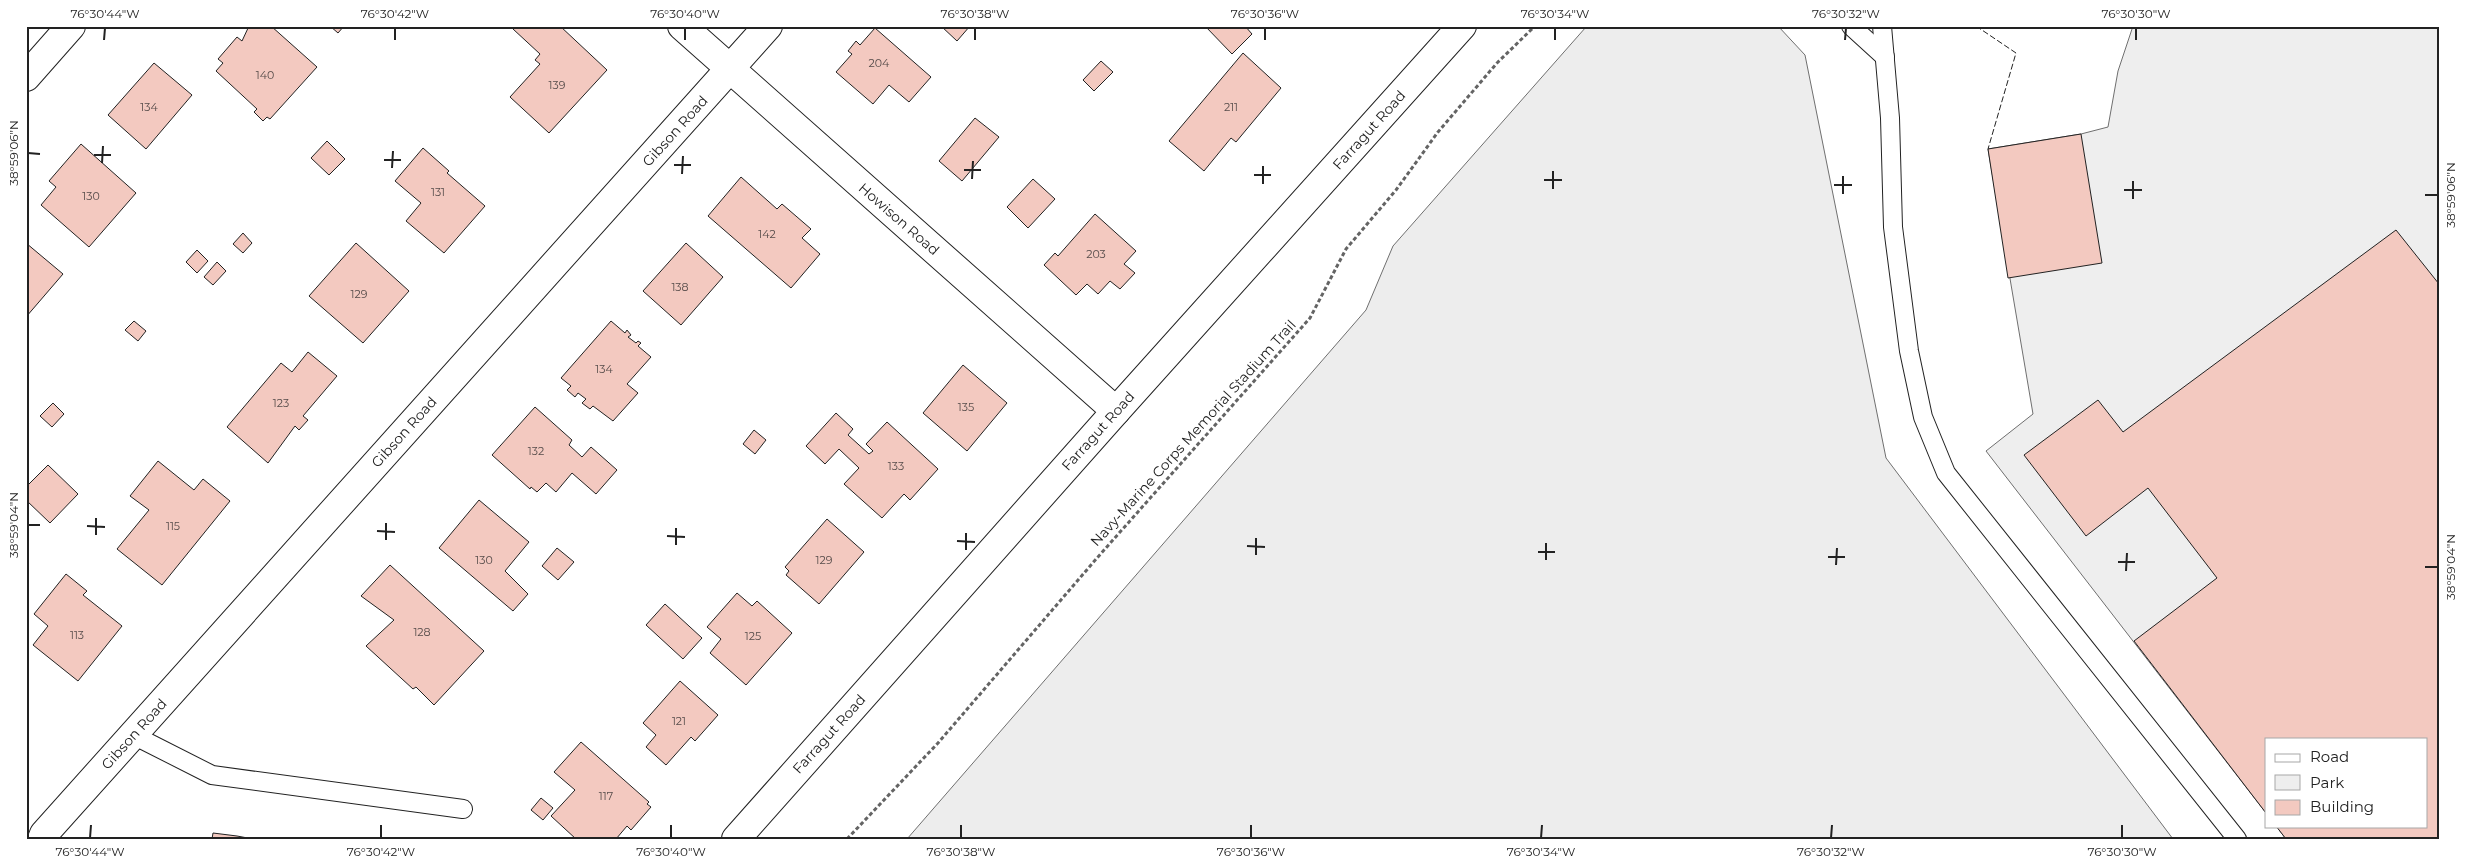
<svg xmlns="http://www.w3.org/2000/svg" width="2465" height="865" font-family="Montserrat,sans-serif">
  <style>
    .green { fill: #eee; stroke: #6f6f6f }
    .parking { fill: #ededed; stroke: #6f6f6f }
    .building { fill: #f3c9c0; stroke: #222 }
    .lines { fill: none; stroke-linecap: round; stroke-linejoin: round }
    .service-casing { stroke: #222; stroke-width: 20 }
    .minor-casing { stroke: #222; stroke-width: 30 }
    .tertiary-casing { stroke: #222; stroke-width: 30 }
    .path { stroke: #646464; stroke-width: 3; stroke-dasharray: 4 2.5; stroke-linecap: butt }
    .service { stroke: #fff; stroke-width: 18 }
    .minor { stroke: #fff; stroke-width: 28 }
    .tertiary { stroke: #fff; stroke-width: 28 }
    .fence { stroke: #222; stroke-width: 1; stroke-dasharray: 6 2.5; stroke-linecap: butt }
    .ticks { fill: none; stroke: #222; stroke-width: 2 }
    .labels { text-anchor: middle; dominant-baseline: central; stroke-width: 4; stroke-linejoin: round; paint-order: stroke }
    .number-label { font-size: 11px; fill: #564c4a }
    .street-label { font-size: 14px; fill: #222; stroke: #fff }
    .neatline { fill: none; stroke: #222; stroke-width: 2 }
    .ticks-label { font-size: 12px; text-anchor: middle; fill: #222 }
  </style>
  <rect width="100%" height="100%" fill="#fff"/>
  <!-- green -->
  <path class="green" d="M2133 26H2439V839H2286L2276 826H2426V739H2266V813L1986 451 2033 414 1988 149 2081 134 2108 127 2118 71Z"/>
  <!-- parking -->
  <path class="parking" d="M1590 26H1778L1805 55 1886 458 2173 839H907L1366 310 1393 246 1586 27Z"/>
  <!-- building -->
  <g class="building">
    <path d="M249 26H271L317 67 270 119 267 117 263 121 254 112 257 109 216 71 223 63 218 59 237 37 242 41Z"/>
    <path d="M330 26H344L338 33Z"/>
    <path d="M516 26H560L607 70 549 133 510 97 540 64 535 60 540 54 513 29Z"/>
    <path d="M941 26H970L957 41Z"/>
    <path d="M1205 26H1245L1252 34 1232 54Z"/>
    <path d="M875 28 931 77 909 102 889 85 873 104 836 72 852 54 848 51 856 41 860 45Z"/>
    <path d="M1243 53 1281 88 1236 142 1231 138 1204 171 1169 141Z"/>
    <path d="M1101 61 1113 72 1094 91 1083 80Z"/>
    <path d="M154 63 192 95 146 149 108 115Z"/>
    <path d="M975 118 999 137 962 181 939 161Z"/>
    <path d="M2081 134 2102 263 2008 278 1988 149Z"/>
    <path d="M327 141 345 159 329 175 311 158Z"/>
    <path d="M81 144 136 193 89 247 41 205 56 187 49 181Z"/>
    <path d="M423 148 449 171 447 173 485 206 444 253 406 221 421 203 395 181Z"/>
    <path d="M741 177 777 209 782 204 811 229 802 238 820 254 791 288 708 216Z"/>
    <path d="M1033 179 1055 199 1028 228 1007 207Z"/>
    <path d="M1095 214 1136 251 1124 264 1135 273 1120 289 1110 281 1098 294 1087 284 1076 295 1044 265 1055 253 1058 256Z"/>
    <path d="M2396 230 2439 284V839H2286L2276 826H2426V739H2266V813L2134 641 2217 578 2148 488 2086 536 2024 455 2098 400 2123 432Z"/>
    <path d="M243 233 252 243 243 253 233 244Z"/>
    <path d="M26 243 63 274 26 317Z"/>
    <path d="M356 243 409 291 363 343 309 296Z"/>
    <path d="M686 243 723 277 681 325 643 291Z"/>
    <path d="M197 250 208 261 197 273 186 262Z"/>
    <path d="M217 262 226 271 213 285 204 277Z"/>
    <path d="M134 321 146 331 138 341 125 330Z"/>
    <path d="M611 321 625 333 627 330 631 335 628 337 636 343 638 341 641 343 638 346 651 357 627 384 638 393 613 421 593 406 590 409 582 403 586 399 578 393 575 397 567 390 571 386 561 378Z"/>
    <path d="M308 352 337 376 303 416 308 420 299 430 295 426 268 463 227 427 281 363 292 372Z"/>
    <path d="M963 365 1007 403 967 451 923 413Z"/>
    <path d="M53 403 64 414 52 427 40 416Z"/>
    <path d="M535 407 572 440 569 445 582 457 591 447 617 470 596 494 572 473 556 492 546 483 537 492 531 487 530 489 492 455Z"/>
    <path d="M836 413 853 429 848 435 869 454 873 451 866 444 887 422 938 469 910 500 904 494 882 518 844 484 859 468 839 449 825 464 806 446Z"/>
    <path d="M754 430 766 440 755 454 743 444Z"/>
    <path d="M158 461 194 490 203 479 230 501 162 585 117 549 149 510 130 496Z"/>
    <path d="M48 465 78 494 50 523 26 500V487Z"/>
    <path d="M479 500 529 542 505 571 528 594 513 611 439 548Z"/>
    <path d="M827 519 864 552 819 604 786 575 789 571 785 567Z"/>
    <path d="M557 548 574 562 558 580 542 566Z"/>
    <path d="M390 565 484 651 434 705 416 687 413 689 366 646 394 620 361 596Z"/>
    <path d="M66 574 87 591 83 595 122 626 78 681 33 645 48 626 34 614Z"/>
    <path d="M737 593 752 606 757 601 792 633 746 685 710 653 721 639 707 627Z"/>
    <path d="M665 604 702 638 683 659 646 625Z"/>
    <path d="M680 681 718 715 695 741 691 737 666 765 646 747 656 735 643 723Z"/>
    <path d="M581 742 649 802 647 804 651 807 631 830 627 826 616 839H576L551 816 575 790 554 772Z"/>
    <path d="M541 798 553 808 543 820 531 810Z"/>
    <path d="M213 833 237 836 253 839H212Z"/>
  </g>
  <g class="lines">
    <defs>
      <g id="service">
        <path d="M1851 26 1885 57"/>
        <path d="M1882 26 1890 118 1893 227 1909 351 1923 417 1946 473 2237 839"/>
        <path d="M133 735 212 775 463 809"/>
      </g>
      <g id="minor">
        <path d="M682 26 1116 411"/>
        <path d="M26 77 71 26"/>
        <path d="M42 839 44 834 768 26"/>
      </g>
      <path id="tertiary" d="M736 839 1116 411 1462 26"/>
    </defs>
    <!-- service casing -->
    <use href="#service" class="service-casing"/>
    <!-- minor casing -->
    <use href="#minor" class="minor-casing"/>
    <!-- tertiary casing -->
    <use href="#tertiary" class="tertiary-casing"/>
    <!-- path -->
    <path class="path" d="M847 839 938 743 1097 558 1310 318 1346 249 1396 190 1438 132 1497 63 1535 26"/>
    <!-- service -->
    <use href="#service" class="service"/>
    <!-- minor -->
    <use href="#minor" class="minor"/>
    <!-- tertiary -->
    <use href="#tertiary" class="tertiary"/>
    <!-- fence -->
    <path class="fence" d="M1976 26 2016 53 1988 149"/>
  </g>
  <!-- ticks -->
  <path class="ticks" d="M104 40 105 28M395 40V28M685 40V28M975 40V28M1265 40V28M1555 40V28M1845 40 1846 28M2136 40V28M28 153 40 154M94 155H111M384 160H401M102 163 103 146M674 165H691M392 168 393 151M964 170H981M682 174 683 156M1254 175H1271M972 179 973 161M1544 180H1562M1263 184V166M1834 185H1852M1553 189V171M2124 190H2142M1843 194V176M2425 195H2438M2133 199V181M28 525H40M87 526 105 527M377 531 395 532M96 535V518M667 536 685 537M386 540V523M957 541 975 542M676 545V528M1247 546 1265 547M966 550V533M1538 552H1555M1256 555V538M1828 557H1845M1546 560V543M2118 562H2135M1836 565 1837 548M2425 567H2438M2126 571 2127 553M90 838 91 825M381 838V825M671 838V825M961 838V825M1251 838V825M1541 838 1542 825M1831 838 1832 825M2122 838V825"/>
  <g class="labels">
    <!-- number labels -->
    <g class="number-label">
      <text x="879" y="63">204</text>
      <text x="265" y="75">140</text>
      <text x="557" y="85">139</text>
      <text x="149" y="107">134</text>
      <text x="1231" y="107">211</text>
      <text x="438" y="192">131</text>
      <text x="91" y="196">130</text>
      <text x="767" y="234">142</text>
      <text x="1096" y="254">203</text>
      <text x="680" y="287">138</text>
      <text x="359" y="294">129</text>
      <text x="604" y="369">134</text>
      <text x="281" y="403">123</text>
      <text x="966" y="407">135</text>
      <text x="536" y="451">132</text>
      <text x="896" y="466">133</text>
      <text x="173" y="526">115</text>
      <text x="484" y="560">130</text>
      <text x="824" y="560">129</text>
      <text x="422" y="632">128</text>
      <text x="77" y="635">113</text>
      <text x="753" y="636">125</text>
      <text x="679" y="721">121</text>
      <text x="606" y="796">117</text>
    </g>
    <!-- street labels -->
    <g class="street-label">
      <text transform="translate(1369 130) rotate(-48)">Farragut Road</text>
      <text transform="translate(675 131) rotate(-48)">Gibson Road</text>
      <text transform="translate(899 219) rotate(41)">Howison Road</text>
      <text transform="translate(1098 431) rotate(-48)">Farragut Road</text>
      <text transform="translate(404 432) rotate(-48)">Gibson Road</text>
      <text transform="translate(1193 433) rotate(-48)">Navy-Marine Corps Memorial Stadium Trail</text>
      <text transform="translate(134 734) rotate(-48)">Gibson Road</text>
      <text transform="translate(829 734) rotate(-48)">Farragut Road</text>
    </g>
  </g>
  <!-- border -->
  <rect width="2465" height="865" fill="none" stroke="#ffffff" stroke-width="55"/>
  <!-- legend -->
  <rect x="2265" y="738" width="162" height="90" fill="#ffffff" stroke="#a7a7a7"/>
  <rect x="2275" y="754" width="25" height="8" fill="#ffffff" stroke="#a7a7a7"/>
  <text x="2310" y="762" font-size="15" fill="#222222">Road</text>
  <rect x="2275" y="775" width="25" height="15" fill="#eeeeee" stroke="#a7a7a7"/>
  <text x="2310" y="788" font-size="15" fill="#222222">Park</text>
  <rect x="2275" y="800" width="25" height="15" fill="#f3c9c0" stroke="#a7a7a7"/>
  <text x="2310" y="812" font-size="15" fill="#222222">Building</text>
  <rect x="28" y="28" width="2410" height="810" class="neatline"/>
  <g class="ticks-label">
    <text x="105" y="18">76°30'44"W</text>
    <text x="395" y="18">76°30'42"W</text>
    <text x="685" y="18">76°30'40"W</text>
    <text x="975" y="18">76°30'38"W</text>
    <text x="1265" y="18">76°30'36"W</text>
    <text x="1555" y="18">76°30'34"W</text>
    <text x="1846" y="18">76°30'32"W</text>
    <text x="2136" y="18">76°30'30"W</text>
    <text transform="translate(14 153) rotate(-90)" y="4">38°59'06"N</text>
    <text transform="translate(2451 195) rotate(-90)" y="4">38°59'06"N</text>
    <text transform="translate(14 525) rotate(-90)" y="4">38°59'04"N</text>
    <text transform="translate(2451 567) rotate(-90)" y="4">38°59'04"N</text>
    <text x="90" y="856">76°30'44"W</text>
    <text x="381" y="856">76°30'42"W</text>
    <text x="671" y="856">76°30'40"W</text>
    <text x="961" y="856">76°30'38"W</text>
    <text x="1251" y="856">76°30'36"W</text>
    <text x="1541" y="856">76°30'34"W</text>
    <text x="1831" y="856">76°30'32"W</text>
    <text x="2122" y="856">76°30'30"W</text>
  </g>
</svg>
